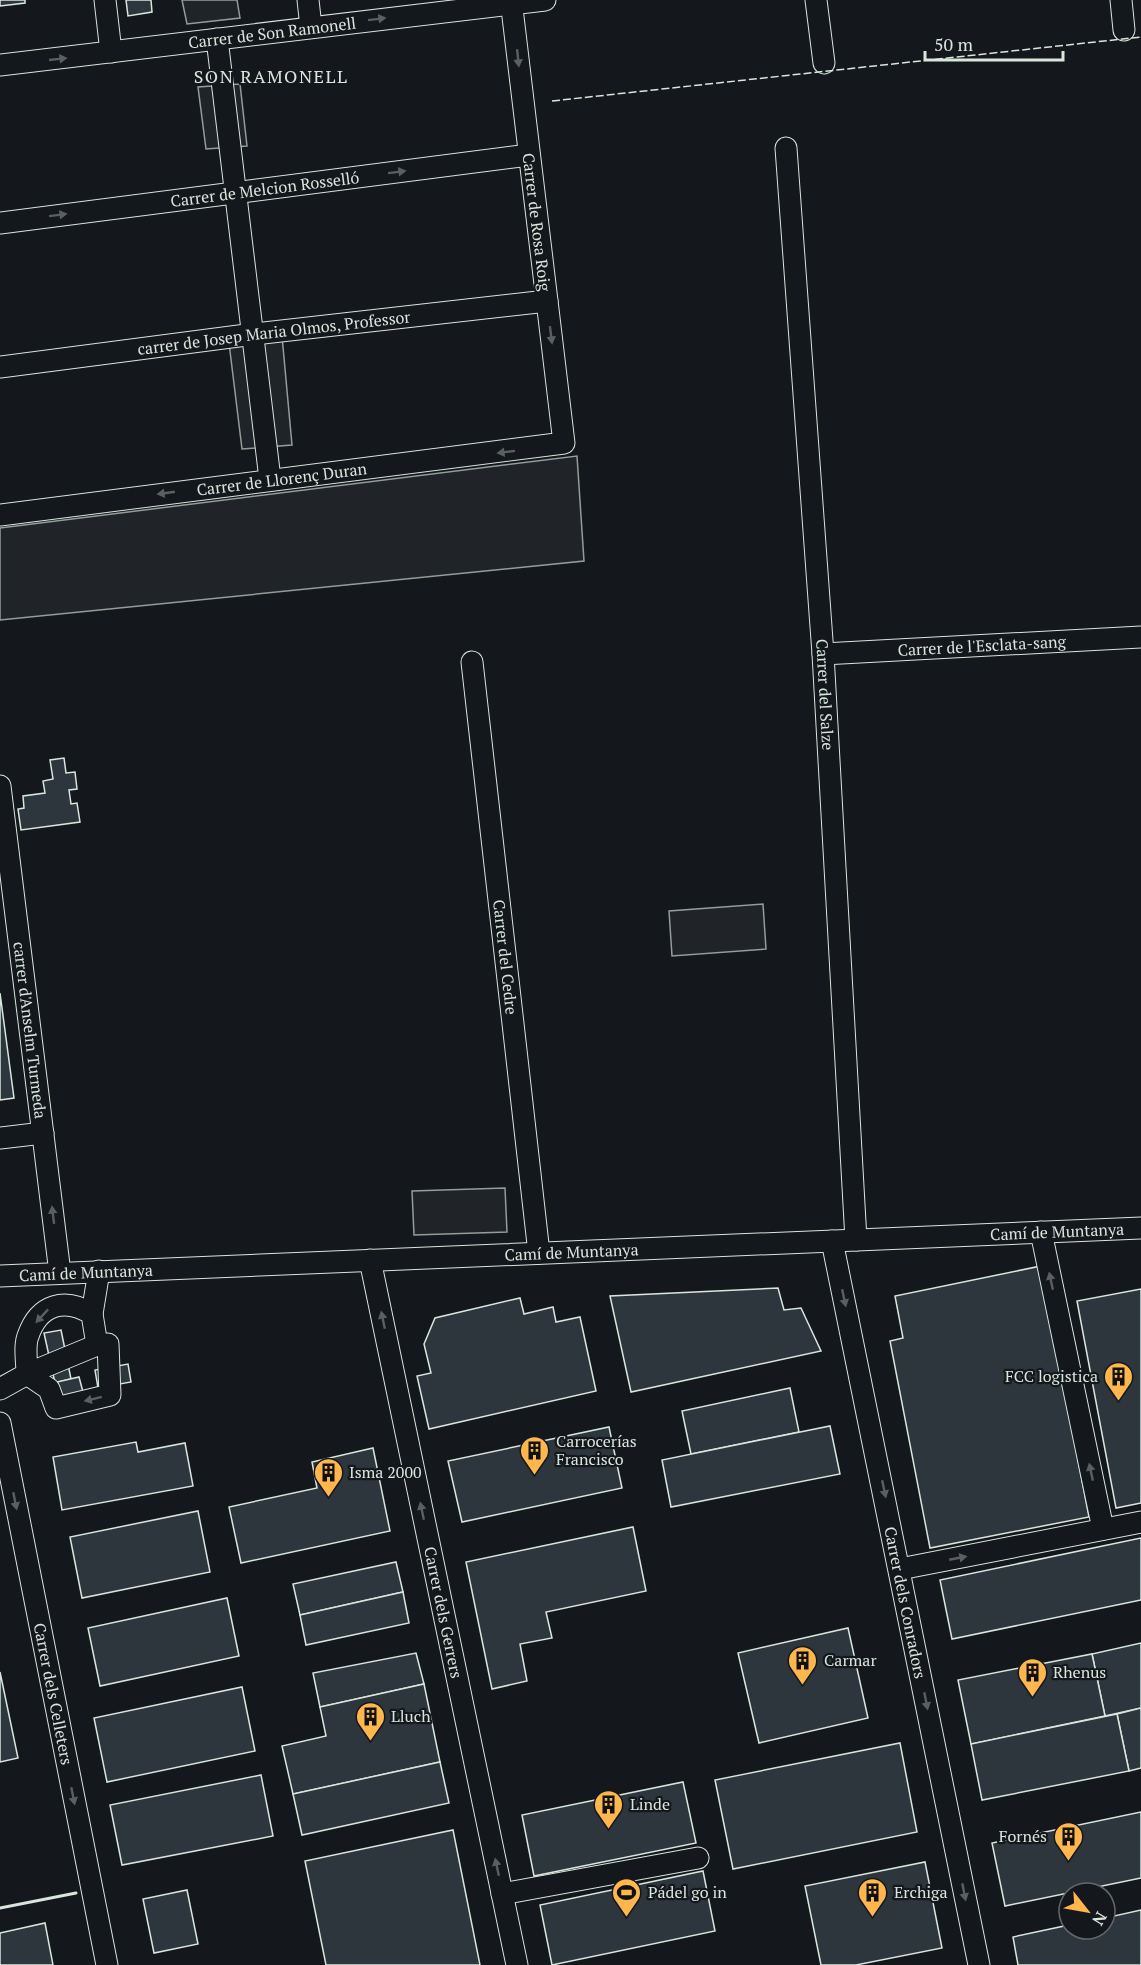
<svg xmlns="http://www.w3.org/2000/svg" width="1141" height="1965" font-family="'PT Serif',serif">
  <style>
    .green { fill: #202428; stroke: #939e99; stroke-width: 1.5 }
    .building { fill: #2c363c; stroke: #d8e6dc; stroke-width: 1.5 }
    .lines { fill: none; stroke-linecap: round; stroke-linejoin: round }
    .minor-casing { stroke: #d8e6dc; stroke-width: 23 }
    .minor { stroke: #14181c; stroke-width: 21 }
    .fence { stroke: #d8e6dc; stroke-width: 1.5; stroke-dasharray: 8 3; stroke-linecap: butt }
    .wall { stroke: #d8e6dc; stroke-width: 3 }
    .oneway { fill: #59605f }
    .labels { text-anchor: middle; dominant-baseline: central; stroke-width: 4.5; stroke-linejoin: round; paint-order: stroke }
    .street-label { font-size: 16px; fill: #d8e6dc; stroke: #14181c }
    .poi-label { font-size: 16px; fill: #d8e6dc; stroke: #14181c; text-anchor: start }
    .neighbourhood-label { font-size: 18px; letter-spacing: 1.5px; fill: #d8e6dc; stroke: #14181c }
  </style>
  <rect width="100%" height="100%" fill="#14181c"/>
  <!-- green -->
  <g class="green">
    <path d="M182 0H237L240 18 187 24Z"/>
    <path d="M240 84 247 146 206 149 198 87Z"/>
    <path d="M282 336 292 445 242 449 229 343Z"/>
    <path d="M577 456 584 561 0 620V528Z"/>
    <path d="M763 904 766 949 672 956 669 911Z"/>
    <path d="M505 1188 507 1232 414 1235 412 1191Z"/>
  </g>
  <!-- building -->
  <g class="building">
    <path d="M0 0H25V3L0 6Z"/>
    <path d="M126 0H151L152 12 128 16Z"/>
    <path d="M64 758 66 773 75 772 77 789 69 790 71 804 77 803 80 822 21 830 18 809 24 808 23 796 45 793 43 781 53 779 50 760Z"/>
    <path d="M0 993 14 1098 0 1100Z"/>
    <path d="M1041 1266 1089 1517 930 1548 890 1341 903 1338 895 1296Z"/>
    <path d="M778 1288 784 1310 801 1308 821 1351 631 1392 610 1296Z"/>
    <path d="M1141 1289V1503L1116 1508 1077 1301Z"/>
    <path d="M520 1298 524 1314 553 1307 556 1322 580 1317 596 1391 429 1429 417 1376 431 1373 424 1344 435 1318Z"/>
    <path d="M61 1330 71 1379 55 1383 44 1333Z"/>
    <path d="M128 1364 131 1382 98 1388 95 1370Z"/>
    <path d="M79 1377 83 1392 60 1397 57 1382Z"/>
    <path d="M790 1388 799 1432 691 1454 682 1411Z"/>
    <path d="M830 1426 840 1474 671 1507 662 1460Z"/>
    <path d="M609 1427 622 1488 462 1522 448 1461Z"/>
    <path d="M136 1442 138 1452 185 1443 193 1486 62 1510 53 1457Z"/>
    <path d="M373 1448 390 1531 241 1563 229 1507 317 1488 312 1462Z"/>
    <path d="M198 1511 210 1572 82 1598 70 1537Z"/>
    <path d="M633 1527 646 1591 546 1612 552 1638 520 1644 527 1681 492 1689 466 1562Z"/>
    <path d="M1141 1538V1600L952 1639 940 1580Z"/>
    <path d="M396 1562 403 1592 300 1615 293 1584Z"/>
    <path d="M403 1592 409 1623 306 1645 300 1615Z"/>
    <path d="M227 1598 239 1656 100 1686 88 1628Z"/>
    <path d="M848 1628 868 1718 759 1743 738 1653Z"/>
    <path d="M1141 1643V1708L1105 1716 1092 1654Z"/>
    <path d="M416 1653 424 1684 320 1707 313 1673Z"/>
    <path d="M1092 1654 1105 1716 971 1744 958 1680Z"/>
    <path d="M0 1672 18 1758 0 1762Z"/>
    <path d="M424 1684 440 1762 293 1794 282 1746 326 1736 320 1707Z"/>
    <path d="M242 1687 255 1751 107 1782 94 1718Z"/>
    <path d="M1141 1708V1768L1129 1771 1117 1714Z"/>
    <path d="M1117 1714 1129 1771 982 1800 971 1744Z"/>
    <path d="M900 1743 917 1832 733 1869 715 1780Z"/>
    <path d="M440 1762 449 1803 302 1835 293 1794Z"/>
    <path d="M261 1775 273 1836 122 1865 110 1805Z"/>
    <path d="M683 1782 696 1843 534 1876 522 1815Z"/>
    <path d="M1141 1812V1878L1005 1906 992 1843Z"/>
    <path d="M453 1830 480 1965H326L305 1861Z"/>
    <path d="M925 1862 942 1948 856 1965H821L805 1886Z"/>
    <path d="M703 1871 715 1931 552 1965 540 1905Z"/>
    <path d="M187 1890 198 1944 154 1953 143 1899Z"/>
    <path d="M1141 1910V1965H1018L1013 1937 1069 1925V1929H1105V1918Z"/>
    <path d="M45 1923 53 1965H0V1933Z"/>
  </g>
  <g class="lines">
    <defs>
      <g id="minor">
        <path d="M105 0 111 52"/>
        <path d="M308 0 311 27"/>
        <path d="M816 0 824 63"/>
        <path d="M1121 0 1124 30"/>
        <path d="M217 39 270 479"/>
        <path id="s1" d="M0 65 545 0"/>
        <path id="s2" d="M786 148 823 654 856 1240"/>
        <path id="s3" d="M0 223 529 155"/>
        <path id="s4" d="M0 367 254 334 547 301"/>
        <path id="s5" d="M0 515 564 443 511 0"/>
        <path id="s6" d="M823 654 1141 637"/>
        <path id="s7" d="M472 662 539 1253"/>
        <path id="s8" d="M0 786 60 1273"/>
        <path d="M0 1138 43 1133"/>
        <path d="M1041 1232 1103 1529"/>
        <path id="s9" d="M832 1241 979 1965"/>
        <path id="s10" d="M370 1260 517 1965"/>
        <path id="s11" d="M0 1276 1141 1228"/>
        <path d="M92 1314 99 1271"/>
        <path d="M27 1374 49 1389 56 1408 110 1395 108 1344 97 1345"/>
        <path d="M0 1389 27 1374 97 1345 92 1314C65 1297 39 1304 28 1336 24 1346 27 1363 27 1374"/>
        <path id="s12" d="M0 1423 107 1965"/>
        <path d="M900 1569 1141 1522"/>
        <path d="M502 1894 698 1858"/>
      </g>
    </defs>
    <!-- minor casing -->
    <use href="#minor" class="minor-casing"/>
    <!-- minor -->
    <use href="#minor" class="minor"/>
    <!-- fence -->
    <path class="fence" d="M552 101 1141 37"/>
    <!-- wall -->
    <path class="wall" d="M0 1908 76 1893"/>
  </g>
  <!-- one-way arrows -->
  <defs><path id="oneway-solid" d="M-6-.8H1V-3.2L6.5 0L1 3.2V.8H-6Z" transform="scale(1.5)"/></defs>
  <g class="oneway">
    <use href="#oneway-solid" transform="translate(377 19) rotate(-7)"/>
    <use href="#oneway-solid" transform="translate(518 58) rotate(84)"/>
    <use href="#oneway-solid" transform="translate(58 59) rotate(-6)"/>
    <use href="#oneway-solid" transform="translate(397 172) rotate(-7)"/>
    <use href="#oneway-solid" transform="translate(58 215) rotate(-7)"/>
    <use href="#oneway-solid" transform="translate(551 335) rotate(83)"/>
    <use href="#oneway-solid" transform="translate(506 452) rotate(173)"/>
    <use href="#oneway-solid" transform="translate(166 493) rotate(172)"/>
    <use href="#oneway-solid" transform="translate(53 1215) rotate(-97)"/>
    <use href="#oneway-solid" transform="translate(1051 1281) rotate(-102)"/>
    <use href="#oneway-solid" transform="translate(844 1298) rotate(78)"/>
    <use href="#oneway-solid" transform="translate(42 1316) rotate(133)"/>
    <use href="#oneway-solid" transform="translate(383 1320) rotate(-102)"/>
    <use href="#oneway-solid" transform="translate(93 1399) rotate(166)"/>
    <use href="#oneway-solid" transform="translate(1091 1472) rotate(-102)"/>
    <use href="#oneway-solid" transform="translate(884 1489) rotate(78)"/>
    <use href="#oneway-solid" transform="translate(15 1501) rotate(79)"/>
    <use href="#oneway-solid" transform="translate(422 1511) rotate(-102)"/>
    <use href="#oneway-solid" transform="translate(958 1558) rotate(-11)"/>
    <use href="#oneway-solid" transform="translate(926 1701) rotate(79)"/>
    <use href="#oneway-solid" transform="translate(73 1796) rotate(79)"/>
    <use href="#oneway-solid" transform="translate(497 1867) rotate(-102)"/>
    <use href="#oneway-solid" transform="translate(964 1892) rotate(79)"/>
  </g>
  <!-- icons -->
  <defs>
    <symbol id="building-pin" viewBox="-11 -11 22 30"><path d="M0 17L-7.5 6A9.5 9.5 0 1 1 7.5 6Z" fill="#ffb74d" stroke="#14181c"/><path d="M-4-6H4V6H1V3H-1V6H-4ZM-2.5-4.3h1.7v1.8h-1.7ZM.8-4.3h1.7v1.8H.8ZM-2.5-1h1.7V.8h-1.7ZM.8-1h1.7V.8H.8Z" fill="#111"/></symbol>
    <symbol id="stadium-pin" viewBox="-11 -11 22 30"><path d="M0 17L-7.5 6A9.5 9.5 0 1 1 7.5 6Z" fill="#ffb74d" stroke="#14181c"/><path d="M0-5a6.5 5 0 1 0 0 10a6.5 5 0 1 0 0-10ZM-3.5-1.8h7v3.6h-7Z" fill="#111"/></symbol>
  </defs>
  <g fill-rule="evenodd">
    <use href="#building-pin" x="1102" y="1360" width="33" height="45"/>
    <use href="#building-pin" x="518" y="1434" width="33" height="45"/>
    <use href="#building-pin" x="312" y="1456" width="33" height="45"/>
    <use href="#building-pin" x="786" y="1644" width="33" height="45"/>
    <use href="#building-pin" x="1016" y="1656" width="33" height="45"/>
    <use href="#building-pin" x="354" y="1700" width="33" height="45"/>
    <use href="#building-pin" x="592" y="1788" width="33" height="45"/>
    <use href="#building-pin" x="1052" y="1820" width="33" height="45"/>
    <use href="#stadium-pin" x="610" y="1876" width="33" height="45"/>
    <use href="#building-pin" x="856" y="1876" width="33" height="45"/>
  </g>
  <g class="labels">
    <!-- street labels -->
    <g class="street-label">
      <text stroke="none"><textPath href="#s1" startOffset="274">Carrer de Son Ramonell</textPath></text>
      <text stroke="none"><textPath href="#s3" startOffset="267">Carrer de Melcion Rosselló</textPath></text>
      <text transform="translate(537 222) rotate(83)">Carrer de Rosa Roig</text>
      <text stroke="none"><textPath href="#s4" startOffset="276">carrer de Josep Maria Olmos, Professor</textPath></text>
      <text stroke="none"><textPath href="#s5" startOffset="284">Carrer de Llorenç Duran</textPath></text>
      <text stroke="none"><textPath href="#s6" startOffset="159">Carrer de l'Esclata-sang</textPath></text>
      <text stroke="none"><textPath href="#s2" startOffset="548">Carrer del Salze</textPath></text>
      <text stroke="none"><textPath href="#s7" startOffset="297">Carrer del Cedre</textPath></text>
      <text stroke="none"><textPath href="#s8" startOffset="246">carrer d'Anselm Turmeda</textPath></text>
      <text stroke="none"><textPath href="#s11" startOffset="1058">Camí de Muntanya</textPath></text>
      <text stroke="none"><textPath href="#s11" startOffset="572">Camí de Muntanya</textPath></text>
      <text stroke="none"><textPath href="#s11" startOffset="86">Camí de Muntanya</textPath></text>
      <text stroke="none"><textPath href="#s9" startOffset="369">Carrer dels Conradors</textPath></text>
      <text stroke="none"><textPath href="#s10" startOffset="360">Carrer dels Gerrers</textPath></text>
      <text stroke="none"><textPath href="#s12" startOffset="276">Carrer dels Celleters</textPath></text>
    </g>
    <!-- poi labels -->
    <g class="poi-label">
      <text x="1098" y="1376" text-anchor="end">FCC logistica</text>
      <text x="556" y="1441">Carrocerías<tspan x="556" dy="18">Francisco</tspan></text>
      <text x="349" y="1472">Isma 2000</text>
      <text x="824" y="1660">Carmar</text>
      <text x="1053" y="1672">Rhenus</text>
      <text x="391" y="1716">Lluch</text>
      <text x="630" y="1804">Linde</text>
      <text x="1047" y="1836" text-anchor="end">Fornés</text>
      <text x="648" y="1892">Pádel go in</text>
      <text x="894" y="1892">Erchiga</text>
    </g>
    <!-- neighbourhood labels -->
    <g class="neighbourhood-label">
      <text x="271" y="76">SON RAMONELL</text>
    </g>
  </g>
  <!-- north arrow -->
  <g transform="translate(1087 1911) rotate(121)"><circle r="28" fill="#14181c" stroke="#626a69" stroke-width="1.5"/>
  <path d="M0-4.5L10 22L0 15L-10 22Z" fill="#ffb74d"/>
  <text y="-9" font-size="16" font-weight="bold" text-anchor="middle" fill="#d8e6dc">N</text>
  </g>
  <!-- scale -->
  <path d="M925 51v9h138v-9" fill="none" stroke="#d8e6dc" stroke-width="3"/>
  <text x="934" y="51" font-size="18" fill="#d8e6dc" stroke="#14181c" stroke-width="4.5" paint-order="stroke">50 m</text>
</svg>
